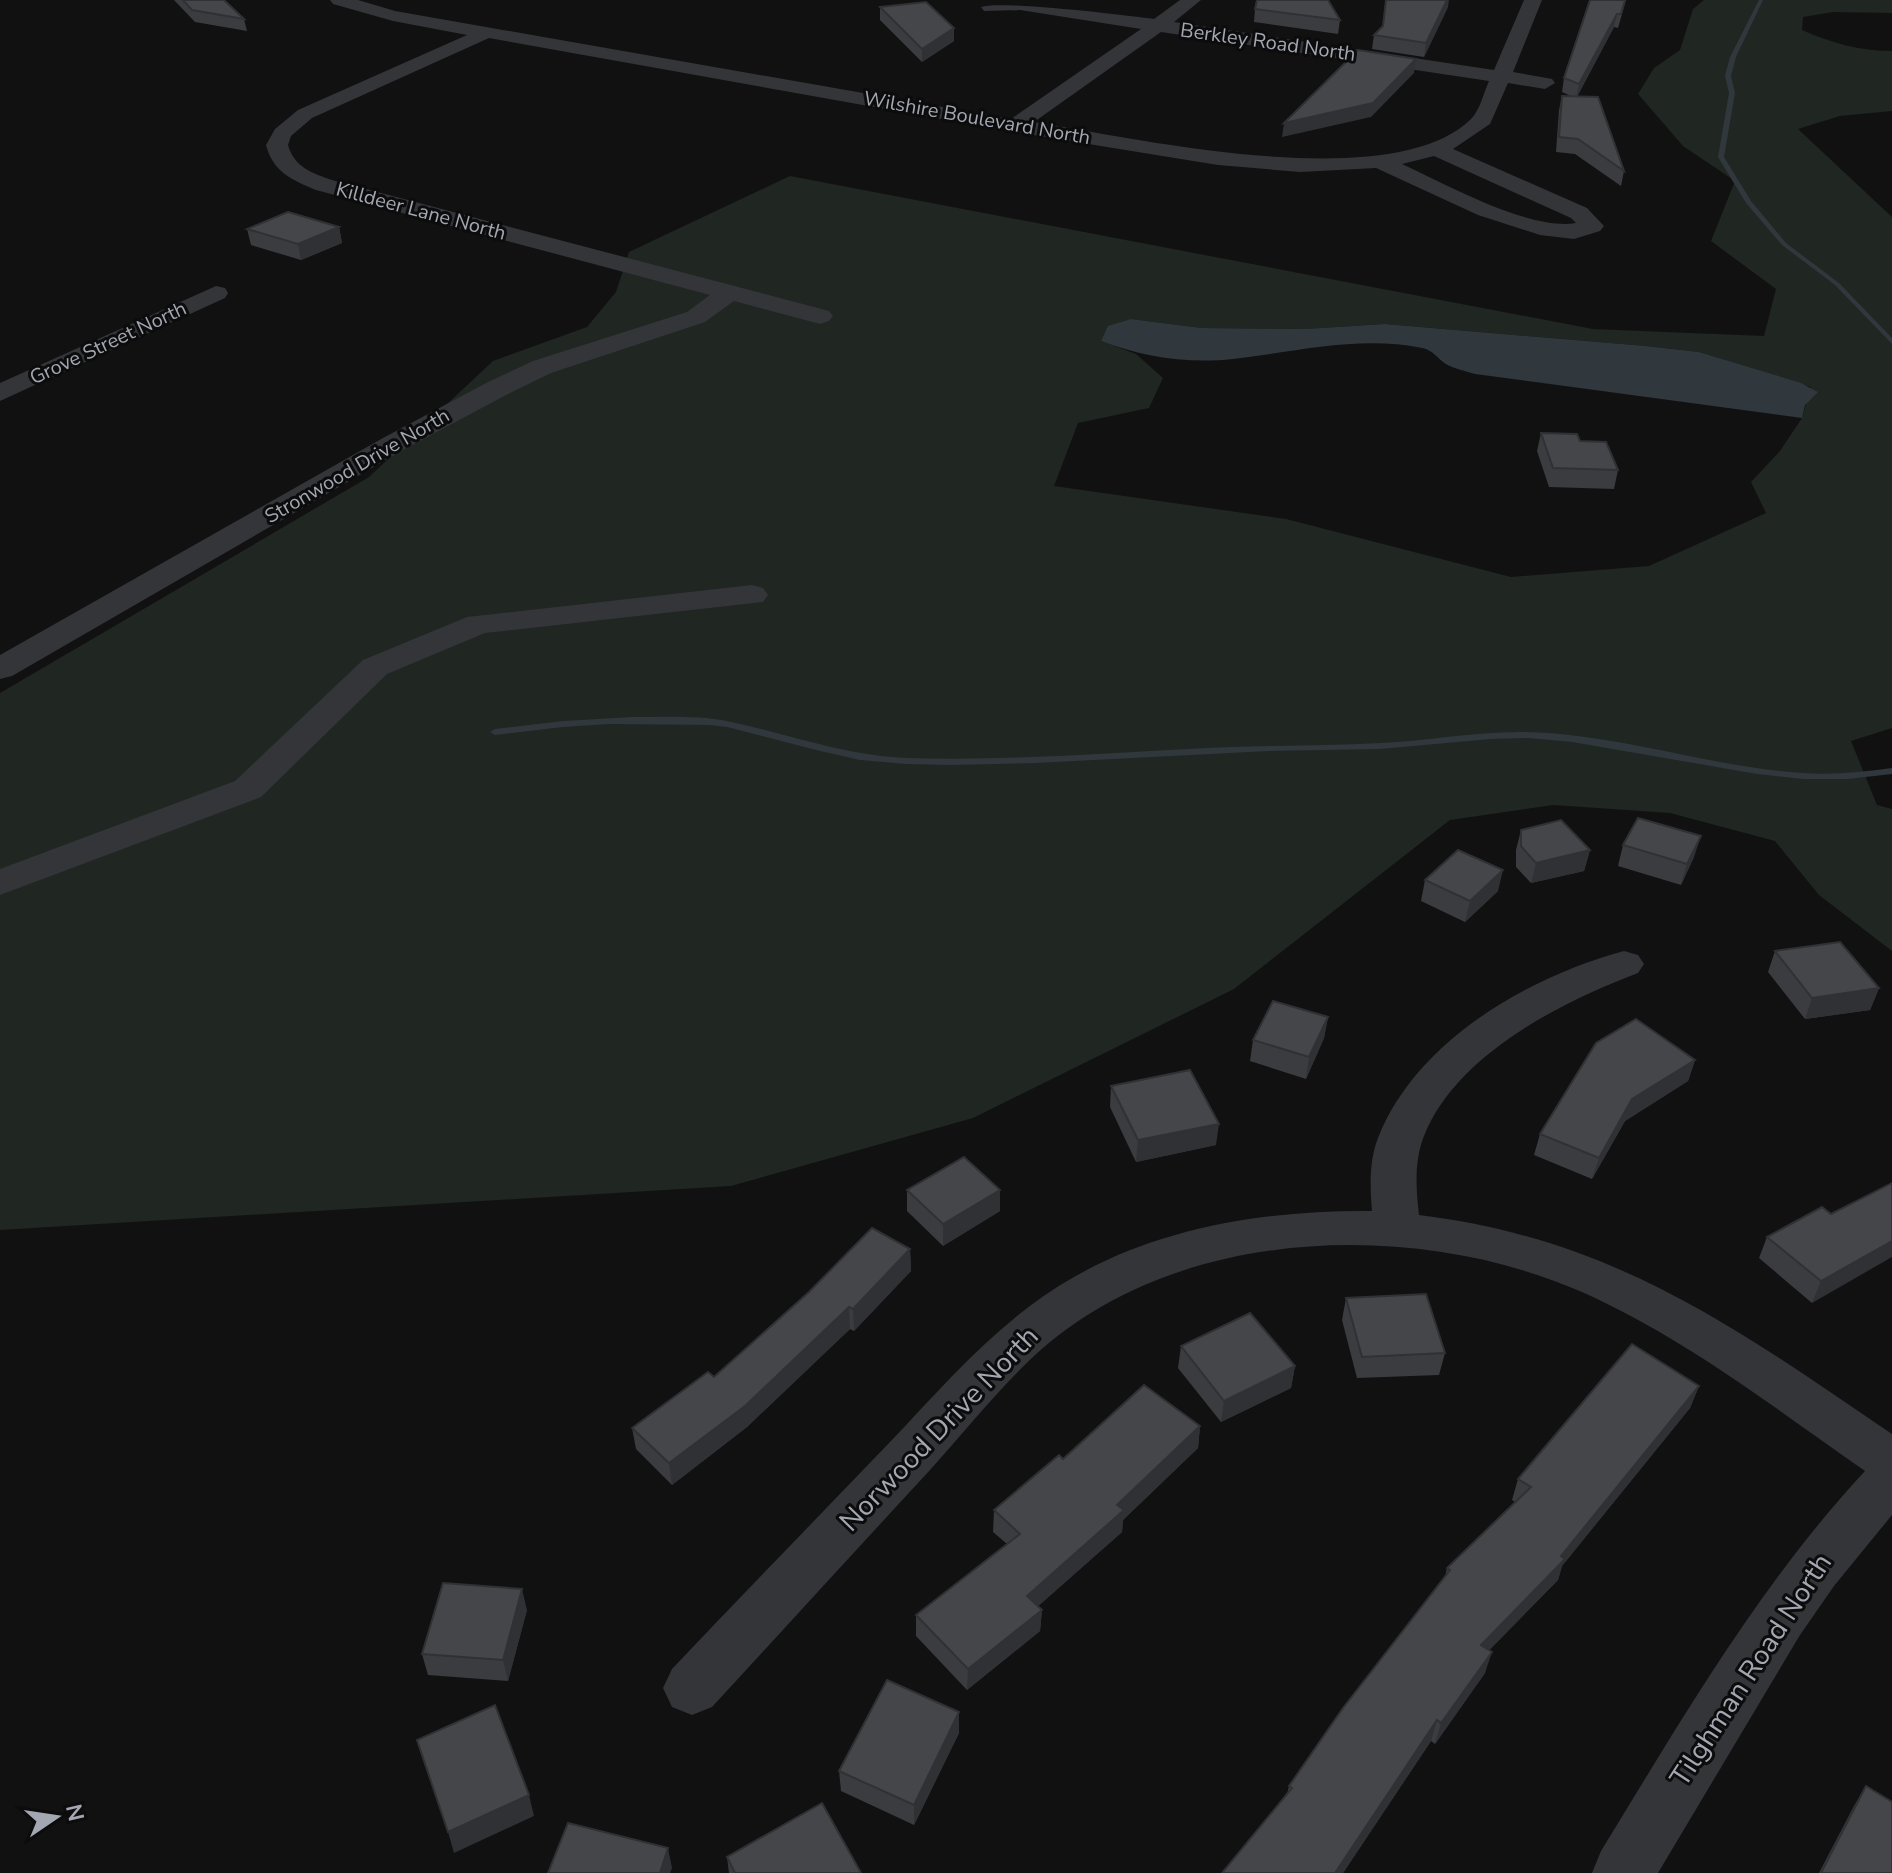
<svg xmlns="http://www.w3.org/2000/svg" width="1892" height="1873" font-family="'Nunito Sans',sans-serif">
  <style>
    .green { fill: #202621; fill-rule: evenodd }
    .water { fill: #30373d }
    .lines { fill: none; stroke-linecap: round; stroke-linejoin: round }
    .stream { fill: #30373d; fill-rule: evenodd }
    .minor { fill: #343539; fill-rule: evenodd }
    .wall { fill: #3b3c40 }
    .shaded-wall { fill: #303134 }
    .building { fill: #45464a; stroke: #303134; stroke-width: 2 }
    .labels { text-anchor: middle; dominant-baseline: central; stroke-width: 6; stroke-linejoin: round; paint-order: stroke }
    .far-street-label { font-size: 20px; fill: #a3a7b2; stroke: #0c0c0d }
    .near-street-label { font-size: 28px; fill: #a3a7b2; stroke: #0c0c0d }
  </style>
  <rect width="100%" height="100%" fill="#111112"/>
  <!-- green -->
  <path class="green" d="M1704 0H1892V13L1833 12 1803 17 1802 30C1832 43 1859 51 1892 51V111L1840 116 1798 129 1892 217V728L1851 741 1877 805 1892 809V951L1819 895 1775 841 1670 813 1553 805 1450 820 1234 989 973 1118 731 1186 0 1230V693L369 477 493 361 587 327 616 292 629 252 790 176 1593 329 1764 336 1776 289 1711 241 1735 181 1683 146 1638 94 1654 68 1680 50 1693 9ZM1131 319 1202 328 1305 329 1385 324 1646 346 1699 352 1811 387 1802 418 1780 451 1751 482 1766 513 1649 566 1511 577 1286 519 1054 486 1078 423 1149 408 1163 378 1136 354 1101 341Z"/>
  <!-- water -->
  <path class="water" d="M1131 319 1202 328 1305 329 1385 324 1646 346 1699 352 1801 383 1818 392 1805 405 1802 418 1475 374C1466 371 1454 369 1446 364 1438 359 1433 350 1422 348 1359 335 1295 352 1233 359 1187 364 1143 357 1101 341L1108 326Z"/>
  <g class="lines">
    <!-- stream -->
    <g class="stream">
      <path d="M1759 0H1763L1736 57 1731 76 1735 93 1724 157 1751 201 1786 243 1839 283 1892 338V344L1835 285 1782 245 1746 203 1718 157 1729 93 1725 76 1730 57Z"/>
      <path d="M632 717C662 717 698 715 727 721 788 734 845 756 908 758 1008 761 1108 753 1207 748 1265 745 1322 746 1380 743 1428 741 1477 731 1526 732 1619 734 1710 767 1803 773 1833 775 1862 772 1892 768V774L1848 779H1803L1757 774 1572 742 1528 738 1491 739 1380 749 1269 751 1036 763 949 765 906 764 860 760 816 750 727 727 709 725 609 724 563 727 495 735 490 732 495 729 563 721Z"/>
    </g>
    <!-- minor -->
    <g class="minor">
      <path d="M330 0H358L395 11 1011 119 1141 29 1020 10 984 11 981 7C999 0 1124 15 1154 19L1180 0H1201L1174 22 1494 70 1524 0H1542L1513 72 1552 79 1555 83 1545 89 1508 83 1490 124 1453 149 1587 208 1604 226 1600 231 1574 239 1540 235 1478 215 1376 168 1300 172 1218 165 1014 132 489 38 312 118 291 136 288 145C294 167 312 173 332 180L829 311 833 316 829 321 820 324 734 301 705 322 551 373 508 394 403 450 12 676 0 679V655L383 438 488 382 533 361 687 312 710 295 316 190C292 180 273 172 266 145L275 129 298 110 467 35 393 21 333 4ZM1161 32 1489 81C1484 92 1480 110 1471 119 1392 197 1135 138 1034 122ZM1434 156 1571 218 1576 223C1530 231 1445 184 1402 164Z"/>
      <path d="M216 286 225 288 228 293 225 298 0 401V383Z"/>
      <path d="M752 585 763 588 768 595 763 602 485 633 387 674 261 797 0 895V869L235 781 363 660 467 617Z"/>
      <path d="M1624 951 1638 955 1644 964 1638 973C1561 1002 1456 1055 1424 1136 1414 1161 1416 1189 1419 1215 1614 1239 1735 1327 1892 1434V1515L1834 1586 1800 1635 1658 1873H1592L1601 1851C1682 1719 1759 1585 1865 1471 1773 1407 1685 1338 1582 1292 1413 1218 1174 1226 1034 1356 997 1391 964 1432 930 1470 857 1549 785 1628 712 1707L692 1715 672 1707 663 1688 672 1669C744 1593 817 1518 890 1442 947 1382 1001 1318 1074 1277 1163 1226 1271 1210 1372 1211 1370 1187 1369 1161 1378 1138 1416 1041 1528 977 1624 951Z"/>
    </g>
  </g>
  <!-- wall -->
  <g class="wall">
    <path d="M174 0H224L244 19 247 31 195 22Z"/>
    <path d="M1590 0H1632H1626L1618 28 1614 27 1577 97 1624 171 1621 186 1575 154 1556 152 1559 110 1562 96H1571L1562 92 1564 78Z"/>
    <path d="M880 7 954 41 922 62 880 20Z"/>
    <path d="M1448 7 1424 57 1372 49 1374 35 1383 26Z"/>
    <path d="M1255 9 1340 20 1338 34 1254 22Z"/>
    <path d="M339 227 342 243 301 260 251 245 247 229Z"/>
    <path d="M1541 433 1580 441 1618 470 1614 489 1549 487 1537 451Z"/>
    <path d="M1521 830 1590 850 1584 871 1531 883 1516 867V850Z"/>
    <path d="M1623 845 1694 857 1681 885 1618 866Z"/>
    <path d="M1425 880 1498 891 1465 922 1421 901Z"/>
    <path d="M1775 951 1879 988 1870 1010 1805 1019 1768 972Z"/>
    <path d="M1328 1017 1324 1038 1306 1079 1250 1061 1253 1040Z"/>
    <path d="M1695 1060 1688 1081 1625 1121 1592 1179 1534 1155 1540 1134Z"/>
    <path d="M1111 1086 1216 1145 1136 1162 1110 1107Z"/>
    <path d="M1892 1183 1812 1303 1759 1258 1767 1237 1831 1214Z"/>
    <path d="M907 1190H1000V1211L943 1246 907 1211Z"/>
    <path d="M910 1249 911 1271 854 1331 850 1329 747 1427 672 1485 636 1449 632 1428 714 1377Z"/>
    <path d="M1346 1298 1445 1353 1439 1375 1357 1378 1342 1320Z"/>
    <path d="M1181 1346 1295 1366 1291 1388 1221 1422 1178 1368Z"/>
    <path d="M1699 1386 1690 1408 1562 1566 1558 1580 1489 1650 1485 1673 1435 1744 1431 1741 1343 1873H1222L1287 1794 1289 1786 1445 1577 1447 1568 1515 1502 1512 1500 1518 1479Z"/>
    <path d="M1200 1426 1198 1448 1123 1520 1122 1532 1038 1606 1042 1610 1040 1631 967 1690 916 1636V1615L1007 1544 993 1532 994 1510 1063 1459Z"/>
    <path d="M527 1610 508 1681 428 1675 422 1654Z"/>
    <path d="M959 1712V1733L914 1825 841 1791 839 1771Z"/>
    <path d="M1866 1786 1892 1873H1819L1854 1806Z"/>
    <path d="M727 1857 861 1873H729Z"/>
  </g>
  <!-- shaded-wall -->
  <g class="shaded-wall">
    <path d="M1447 0H1449L1448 7 1424 57 1426 43Z"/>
    <path d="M1617 14 1614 27 1576 98 1579 84Z"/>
    <path d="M954 28V41L922 62V49Z"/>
    <path d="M1416 59 1414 73 1371 117 1282 137 1284 123Z"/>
    <path d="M339 227 342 243 301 260 298 244Z"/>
    <path d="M1701 836 1694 857 1681 885 1687 864Z"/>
    <path d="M1590 850 1584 871 1531 883 1536 863Z"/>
    <path d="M1503 870 1498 891 1465 922 1470 901Z"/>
    <path d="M1879 988 1870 1010 1805 1019 1812 998Z"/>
    <path d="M1328 1017 1324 1038 1306 1079 1309 1057Z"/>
    <path d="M1695 1060 1688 1081 1625 1121 1592 1179 1599 1158 1632 1099Z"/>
    <path d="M1219 1124 1216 1145 1136 1162 1138 1140Z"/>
    <path d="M1000 1190V1211L943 1246V1224Z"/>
    <path d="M1892 1241V1257L1812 1303 1821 1281Z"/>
    <path d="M910 1249 911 1271 854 1331 853 1309Z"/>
    <path d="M849 1307 850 1329 747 1427 672 1485 669 1463Z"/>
    <path d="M1295 1366 1291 1388 1221 1422 1224 1401Z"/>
    <path d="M1699 1386 1690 1408 1562 1566 1558 1580 1474 1666 1481 1645 1561 1556Z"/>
    <path d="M1200 1426 1198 1448 1123 1520 1122 1532 1026 1617 1027 1596 1117 1505Z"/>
    <path d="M522 1589 527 1610 508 1681 503 1660Z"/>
    <path d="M1042 1610 1040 1631 967 1690 968 1669Z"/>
    <path d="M1492 1652 1485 1673 1435 1744 1441 1723Z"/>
    <path d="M959 1712V1733L914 1825V1805Z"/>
    <path d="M1437 1720 1431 1741 1343 1873H1335Z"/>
    <path d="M529 1795 534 1816 454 1853 448 1832Z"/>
    <path d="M668 1848 672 1868 670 1873H660Z"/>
  </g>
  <!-- building -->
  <g class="building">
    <path d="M183 0H224L244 19 192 10Z"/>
    <path d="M1257 0H1328L1340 20 1255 9Z"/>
    <path d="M1386 0H1447L1426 43 1374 35 1383 26Z"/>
    <path d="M1590 0H1625L1621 14H1617L1579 84 1564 78Z"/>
    <path d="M926 2 954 28 922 49 880 7Z"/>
    <path d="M1358 50 1416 59 1373 103 1284 123Z"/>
    <path d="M1562 96 1598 97 1624 171 1578 139 1559 137Z"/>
    <path d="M288 212 339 227 298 244 247 229Z"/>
    <path d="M1541 433 1577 434 1580 441 1606 442 1618 470 1553 468Z"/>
    <path d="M1638 818 1701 836 1687 864 1623 845Z"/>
    <path d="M1561 820 1590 850 1536 863 1521 846V830Z"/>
    <path d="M1458 850 1503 870 1470 901 1425 880Z"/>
    <path d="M1840 942 1879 988 1812 998 1775 951Z"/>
    <path d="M1273 1001 1328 1017 1309 1057 1253 1040Z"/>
    <path d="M1636 1019 1695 1060 1632 1099 1599 1158 1540 1134 1596 1043Z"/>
    <path d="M1190 1070 1219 1124 1138 1140 1111 1086Z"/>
    <path d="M964 1157 1000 1190 943 1224 907 1190Z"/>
    <path d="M1892 1183V1241L1821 1281 1767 1237 1822 1207 1831 1214Z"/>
    <path d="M872 1228 910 1249 853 1309 849 1307 745 1406 669 1463 632 1428 708 1372 714 1377 809 1292Z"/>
    <path d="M1426 1294 1445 1353 1362 1357 1346 1298Z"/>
    <path d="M1250 1313 1295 1366 1224 1401 1181 1346Z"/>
    <path d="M1632 1344 1699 1386 1561 1556 1565 1559 1481 1645 1492 1652 1441 1723 1437 1720 1335 1873H1222L1292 1788 1289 1786 1343 1708 1450 1570 1447 1568 1531 1487 1518 1479Z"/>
    <path d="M1144 1385 1200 1426 1117 1505 1124 1510 1027 1596 1042 1610 968 1669 916 1615 1020 1534 994 1510 1059 1455 1063 1459Z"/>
    <path d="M443 1583 522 1589 503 1660 422 1654Z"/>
    <path d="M887 1680 959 1712 914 1805 839 1771Z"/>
    <path d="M495 1705 529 1795 448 1832 417 1740Z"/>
    <path d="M1866 1786 1892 1802V1873H1821Z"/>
    <path d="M822 1803 861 1873H735L727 1857Z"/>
    <path d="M568 1823 668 1848 660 1873H548Z"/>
  </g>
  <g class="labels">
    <!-- far-street labels -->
    <g class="far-street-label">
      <text transform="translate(1268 42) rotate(8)">Berkley Road North</text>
      <text transform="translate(977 118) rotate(10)">Wilshire Boulevard North</text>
      <text transform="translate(421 211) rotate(15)">Killdeer Lane North</text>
      <text transform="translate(108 343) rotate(-25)">Grove Street North</text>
      <text transform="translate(357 466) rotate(-30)">Stronwood Drive North</text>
    </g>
    <!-- near-street labels -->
    <g class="near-street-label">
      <text transform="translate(939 1429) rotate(-46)">Norwood Drive North</text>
      <text transform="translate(1751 1670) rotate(-57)">Tilghman Road North</text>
    </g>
  </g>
  <!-- north arrow -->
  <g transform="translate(56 1817) rotate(77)" stroke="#0c0c0d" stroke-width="6" paint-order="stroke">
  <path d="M0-6L14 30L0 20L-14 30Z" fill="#a3a7b2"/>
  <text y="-12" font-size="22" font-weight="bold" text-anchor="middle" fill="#a3a7b2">N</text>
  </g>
</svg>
